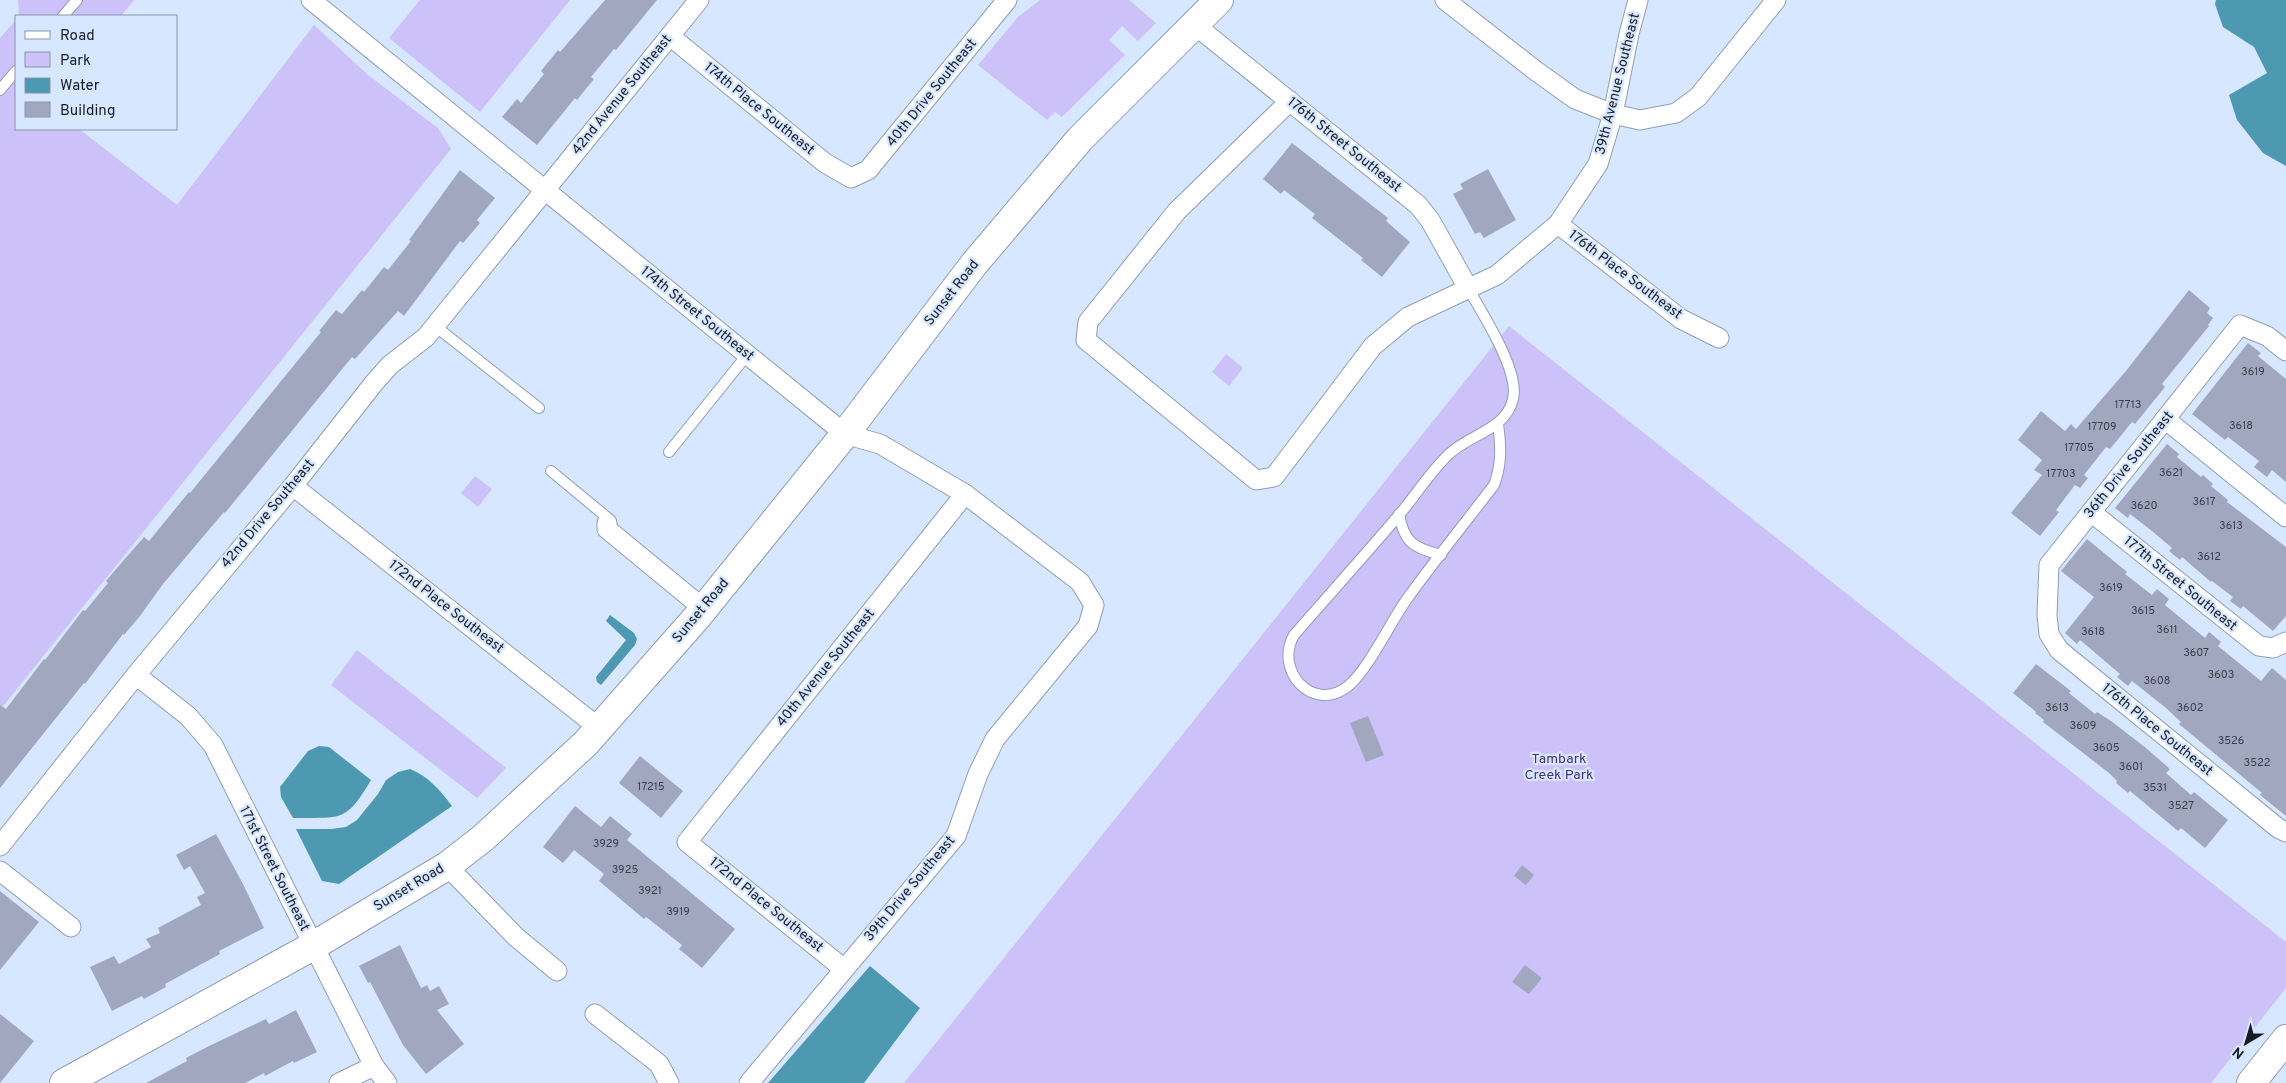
<svg xmlns="http://www.w3.org/2000/svg" width="2286" height="1083" font-family="Overpass,sans-serif">
  <style>
    .green { fill: #ccc1f9 }
    .water { fill: #4c99b1 }
    .building { fill: #a2a7c0 }
    .lines { fill: none; stroke-linecap: round; stroke-linejoin: round }
    .lane-casing { stroke: #8f9eb4; stroke-width: 12 }
    .street-casing { stroke: #8f9eb4; stroke-width: 21 }
    .secondary-casing { stroke: #8f9eb4; stroke-width: 30 }
    .lane { stroke: #fff; stroke-width: 10 }
    .street { stroke: #fff; stroke-width: 19 }
    .secondary { stroke: #fff; stroke-width: 28 }
    .labels { text-anchor: middle; dominant-baseline: central; stroke-width: 4.5; stroke-linejoin: round; paint-order: stroke }
    .number-label { font-size: 11px; fill: #393f4b }
    .street-label { font-size: 14px; fill: #161c24; stroke: #d7e7ff }
    .park-label { font-size: 14px; fill: #473277; stroke: #d7e7ff }
  </style>
  <rect width="100%" height="100%" fill="#d7e7ff"/>
  <!-- green -->
  <g class="green">
    <path d="M18 0H134L121 16H19Z"/>
    <path d="M420 0H570L480 112 389 38Z"/>
    <path d="M1040 0H1129L1156 23 1138 41 1122 26 1109 40 1125 55 1062 117 1055 112 1047 120 978 65 1018 17Z"/>
    <path d="M16 20V129H79L177 205 314 25 368 75 438 128 451 149 0 710V38Z"/>
    <path d="M1509 326 2286 942V988L2211 1083H904Z"/>
    <path d="M1226 354 1243 368 1229 386 1212 372Z"/>
    <path d="M475 476 492 489 478 507 461 493Z"/>
    <path d="M357 650 506 768 477 798 331 685Z"/>
  </g>
  <!-- water -->
  <g class="water">
    <path d="M2216 0H2286V166L2263 153 2237 120 2229 95 2267 73 2254 47 2223 27 2215 4Z"/>
    <path d="M610 615 634 633 637 639 635 645 601 685 597 682 596 677 626 640 606 621Z"/>
    <path d="M319 746 329 747 371 780C345 824 341 817 293 818L281 797 280 787 308 751Z"/>
    <path d="M410 769C428 776 440 790 452 806L339 884 322 881 296 829H331L346 827 357 820 378 794 386 780 398 772Z"/>
    <path d="M870 966 920 1008 864 1083H768Z"/>
  </g>
  <!-- building -->
  <g class="building">
    <path d="M605 0H657L616 50 614 49 591 77 594 79 577 100 575 98 537 145 502 117 517 99 521 103 544 74 541 71 558 50 560 52Z"/>
    <path d="M1292 143 1388 218 1386 221 1410 242 1382 277 1361 260 1363 258 1312 218 1315 214 1284 190 1281 194 1263 179Z"/>
    <path d="M1488 169 1516 220 1484 238 1480 232 1475 234 1453 194 1463 189 1460 184Z"/>
    <path d="M460 170 495 198 477 220 480 223 463 243 460 241 404 316 398 311 355 359 352 357 225 513 224 512 163 584 140 616 124 635 123 634 85 684 84 683 0 788V705L6 709 44 659 45 660 83 610 85 611 108 583 106 581 123 561 144 537 149 541 189 492 190 493 321 332 319 331 336 310 342 314 362 290 364 292 384 267 388 270 411 241 409 240Z"/>
    <path d="M2189 290 2210 308 2207 313 2213 318 2208 325 2209 326 2162 384 2165 387 2135 424 2132 422 2110 449 2106 447 2084 475 2088 478 2080 488 2075 485 2056 510 2059 512 2040 536 2011 513 2042 475 2034 470 2042 460 2018 440 2041 411 2065 431 2071 424 2076 429 2126 371Z"/>
    <path d="M2248 343 2261 353 2258 356 2286 379V482L2272 470 2267 477 2254 467 2259 461 2228 437 2225 440 2192 414Z"/>
    <path d="M2167 444 2179 454 2177 457 2201 477 2203 475 2213 484 2211 486 2228 500 2227 502 2286 547V616L2273 631 2243 606 2241 609 2230 601 2233 597 2212 581 2211 582 2182 557 2180 560 2169 551 2172 548 2152 531 2130 514 2128 518 2115 508Z"/>
    <path d="M2087 539 2127 572 2125 574 2152 595 2157 589 2169 599 2165 605 2205 638 2209 632 2221 642 2218 646 2261 681 2272 668 2286 680V816L2260 795 2262 793 2179 724 2181 722 2166 708 2132 681 2128 686 2117 677 2120 674 2106 662 2080 640 2077 644 2065 633 2094 597 2061 571Z"/>
    <path d="M2036 664 2071 691 2069 693 2095 714 2097 712 2111 721 2146 748 2170 769 2166 773 2191 795 2194 792 2228 820 2205 848 2181 828 2178 831 2130 791 2128 793 2116 783 2117 781 2109 773 2043 722 2044 720 2035 713 2036 712 2013 693Z"/>
    <path d="M1368 716 1384 755 1366 762 1350 723Z"/>
    <path d="M640 756 683 791 661 818 619 783Z"/>
    <path d="M575 806 601 827 610 816 632 834 627 840 735 929 702 968 679 949 682 945 646 917 644 919 599 881 604 874 574 850 563 863 543 847Z"/>
    <path d="M216 834 244 886 264 928 219 951 220 954 165 984 166 987 144 999 142 996 112 1011 90 967 114 956 119 964 151 947 146 939 160 933 158 928 201 905 197 897 205 893 190 866 184 870 176 855Z"/>
    <path d="M1522 865 1534 875 1526 885 1514 876Z"/>
    <path d="M0 891 39 922 0 970Z"/>
    <path d="M400 945 421 988 427 985 430 991 439 986 449 1004 437 1010 464 1044 426 1074 403 1045 370 982 368 983 359 966Z"/>
    <path d="M1525 965 1542 978 1529 994 1512 982Z"/>
    <path d="M296 1010 317 1052 294 1063 293 1061 265 1076 264 1073 245 1083H146L187 1061 186 1058 209 1046 266 1019 269 1024Z"/>
    <path d="M0 1014 34 1041 0 1083Z"/>
  </g>
  <g class="lines">
    <defs>
      <g id="lane">
        <path d="M63 16 77 0"/>
        <path d="M0 90 16 71"/>
        <path d="M1468 288C1482 313 1520 371 1513 399 1506 430 1470 434 1449 454 1430 472 1416 495 1399 515 1364 556 1329 595 1294 635 1274 670 1312 713 1347 687 1367 672 1391 621 1407 599 1435 560 1465 523 1494 485 1502 464 1501 446 1498 424"/>
        <path d="M435 326 539 408"/>
        <path d="M669 452 747 355"/>
        <path d="M551 471 609 519 607 523"/>
        <path d="M1399 514C1404 543 1414 548 1441 555"/>
      </g>
      <g id="street">
        <path d="M311 0 845 434 880 444 965 494 1080 582 1094 605 1088 626 995 739 978 774 956 836 749 1083"/>
        <path d="M1445 0 1536 71 1575 99 1613 114 1640 120 1676 113 1698 97 1776 0"/>
        <path d="M1195 25 1418 205 1430 220 1468 288"/>
        <path d="M670 36 825 163 851 178 868 170 1007 0"/>
        <path d="M1290 101 1177 211 1088 322 1086 340 1256 480 1274 477 1373 346 1408 317 1497 275 1558 224 1598 164 1613 114 1629 34 1638 0"/>
        <path d="M1558 224 1681 319 1719 338"/>
        <path d="M2286 351 2267 336 2240 325 2049 565 2047 615 2049 634 2059 650 2278 828 2286 832"/>
        <path d="M2165 419 2286 517"/>
        <path d="M293 486 599 728"/>
        <path d="M2091 512 2259 646 2273 648 2286 642"/>
        <path d="M607 523V529L704 609"/>
        <path d="M136 675 188 716 213 745 374 1066 387 1083"/>
        <path d="M0 846 136 675 293 486 374 383 390 365 426 337 699 0"/>
        <path d="M447 866 516 937 557 971"/>
        <path d="M0 871 71 927"/>
        <path d="M844 969 687 842 965 494"/>
        <path d="M595 1014 659 1064 669 1083"/>
        <path d="M339 1083 374 1066"/>
      </g>
      <g id="secondary">
        <path d="M64 1083 313 946 447 866 483 838 586 743 698 616 845 434 974 264 1080 139 1219 0"/>
        <path d="M2251 1083 2286 1039"/>
      </g>
    </defs>
    <!-- lane casing -->
    <use href="#lane" class="lane-casing"/>
    <!-- street casing -->
    <use href="#street" class="street-casing"/>
    <!-- secondary casing -->
    <use href="#secondary" class="secondary-casing"/>
    <!-- lane -->
    <use href="#lane" class="lane"/>
    <!-- street -->
    <use href="#street" class="street"/>
    <!-- secondary -->
    <use href="#secondary" class="secondary"/>
  </g>
  <g class="labels">
    <!-- number labels -->
    <g class="number-label">
      <text x="2253" y="372">3619</text>
      <text x="2128" y="405">17713</text>
      <text x="2241" y="426">3618</text>
      <text x="2102" y="427">17709</text>
      <text x="2079" y="448">17705</text>
      <text x="2171" y="473">3621</text>
      <text x="2061" y="474">17703</text>
      <text x="2204" y="502">3617</text>
      <text x="2144" y="506">3620</text>
      <text x="2231" y="526">3613</text>
      <text x="2209" y="557">3612</text>
      <text x="2111" y="588">3619</text>
      <text x="2143" y="611">3615</text>
      <text x="2167" y="630">3611</text>
      <text x="2093" y="632">3618</text>
      <text x="2196" y="653">3607</text>
      <text x="2221" y="675">3603</text>
      <text x="2157" y="681">3608</text>
      <text x="2057" y="708">3613</text>
      <text x="2190" y="708">3602</text>
      <text x="2083" y="726">3609</text>
      <text x="2231" y="741">3526</text>
      <text x="2106" y="748">3605</text>
      <text x="2257" y="763">3522</text>
      <text x="2131" y="767">3601</text>
      <text x="651" y="787">17215</text>
      <text x="2155" y="788">3531</text>
      <text x="2181" y="806">3527</text>
      <text x="606" y="844">3929</text>
      <text x="625" y="870">3925</text>
      <text x="650" y="891">3921</text>
      <text x="678" y="912">3919</text>
    </g>
    <!-- street labels -->
    <g class="street-label">
      <text transform="translate(1618 84) rotate(-76)">39th Avenue Southeast</text>
      <text transform="translate(932 93) rotate(-51)">40th Drive Southeast</text>
      <text transform="translate(622 95) rotate(-51)">42nd Avenue Southeast</text>
      <text transform="translate(759 109) rotate(39)">174th Place Southeast</text>
      <text transform="translate(1344 145) rotate(39)">176th Street Southeast</text>
      <text transform="translate(1625 275) rotate(37)">176th Place Southeast</text>
      <text transform="translate(952 293) rotate(-52)">Sunset Road</text>
      <text transform="translate(697 314) rotate(39)">174th Street Southeast</text>
      <text transform="translate(2129 465) rotate(-51)">36th Drive Southeast</text>
      <text transform="translate(268 514) rotate(-50)">42nd Drive Southeast</text>
      <text transform="translate(2180 584) rotate(39)">177th Street Southeast</text>
      <text transform="translate(446 607) rotate(38)">172nd Place Southeast</text>
      <text transform="translate(701 611) rotate(-50)">Sunset Road</text>
      <text transform="translate(826 668) rotate(-51)">40th Avenue Southeast</text>
      <text transform="translate(2157 730) rotate(39)">176th Place Southeast</text>
      <text transform="translate(274 869) rotate(63)">171st Street Southeast</text>
      <text transform="translate(409 888) rotate(-31)">Sunset Road</text>
      <text transform="translate(910 889) rotate(-50)">39th Drive Southeast</text>
      <text transform="translate(766 905) rotate(39)">172nd Place Southeast</text>
    </g>
    <!-- park labels -->
    <g class="park-label">
      <text x="1559" y="759">Tambark<tspan x="1559" dy="16">Creek Park</tspan></text>
    </g>
  </g>
  <!-- legend -->
  <rect x="15" y="15" width="162" height="115" fill="#d7e7ff" stroke="#8a96a7"/>
  <rect x="25" y="31" width="25" height="8" fill="#ffffff" stroke="#8a96a7"/>
  <text x="60" y="40" font-size="15" fill="#161c24">Road</text>
  <rect x="25" y="52" width="25" height="15" fill="#ccc1f9" stroke="#8a96a7"/>
  <text x="60" y="65" font-size="15" fill="#161c24">Park</text>
  <rect x="25" y="78" width="25" height="15" fill="#4c99b1" stroke="#8a96a7"/>
  <text x="60" y="90" font-size="15" fill="#161c24">Water</text>
  <rect x="25" y="102" width="25" height="15" fill="#a2a7c0" stroke="#8a96a7"/>
  <text x="60" y="115" font-size="15" fill="#161c24">Building</text>
  <!-- north arrow -->
  <g transform="translate(2246 1043) rotate(218)" stroke="#d7e7ff" stroke-width="4" paint-order="stroke">
  <path d="M0-4L9 19L0 12L-9 19Z" fill="#161c24"/>
  <text y="-8" font-size="14" font-weight="bold" text-anchor="middle" fill="#161c24">N</text>
  </g>
</svg>
